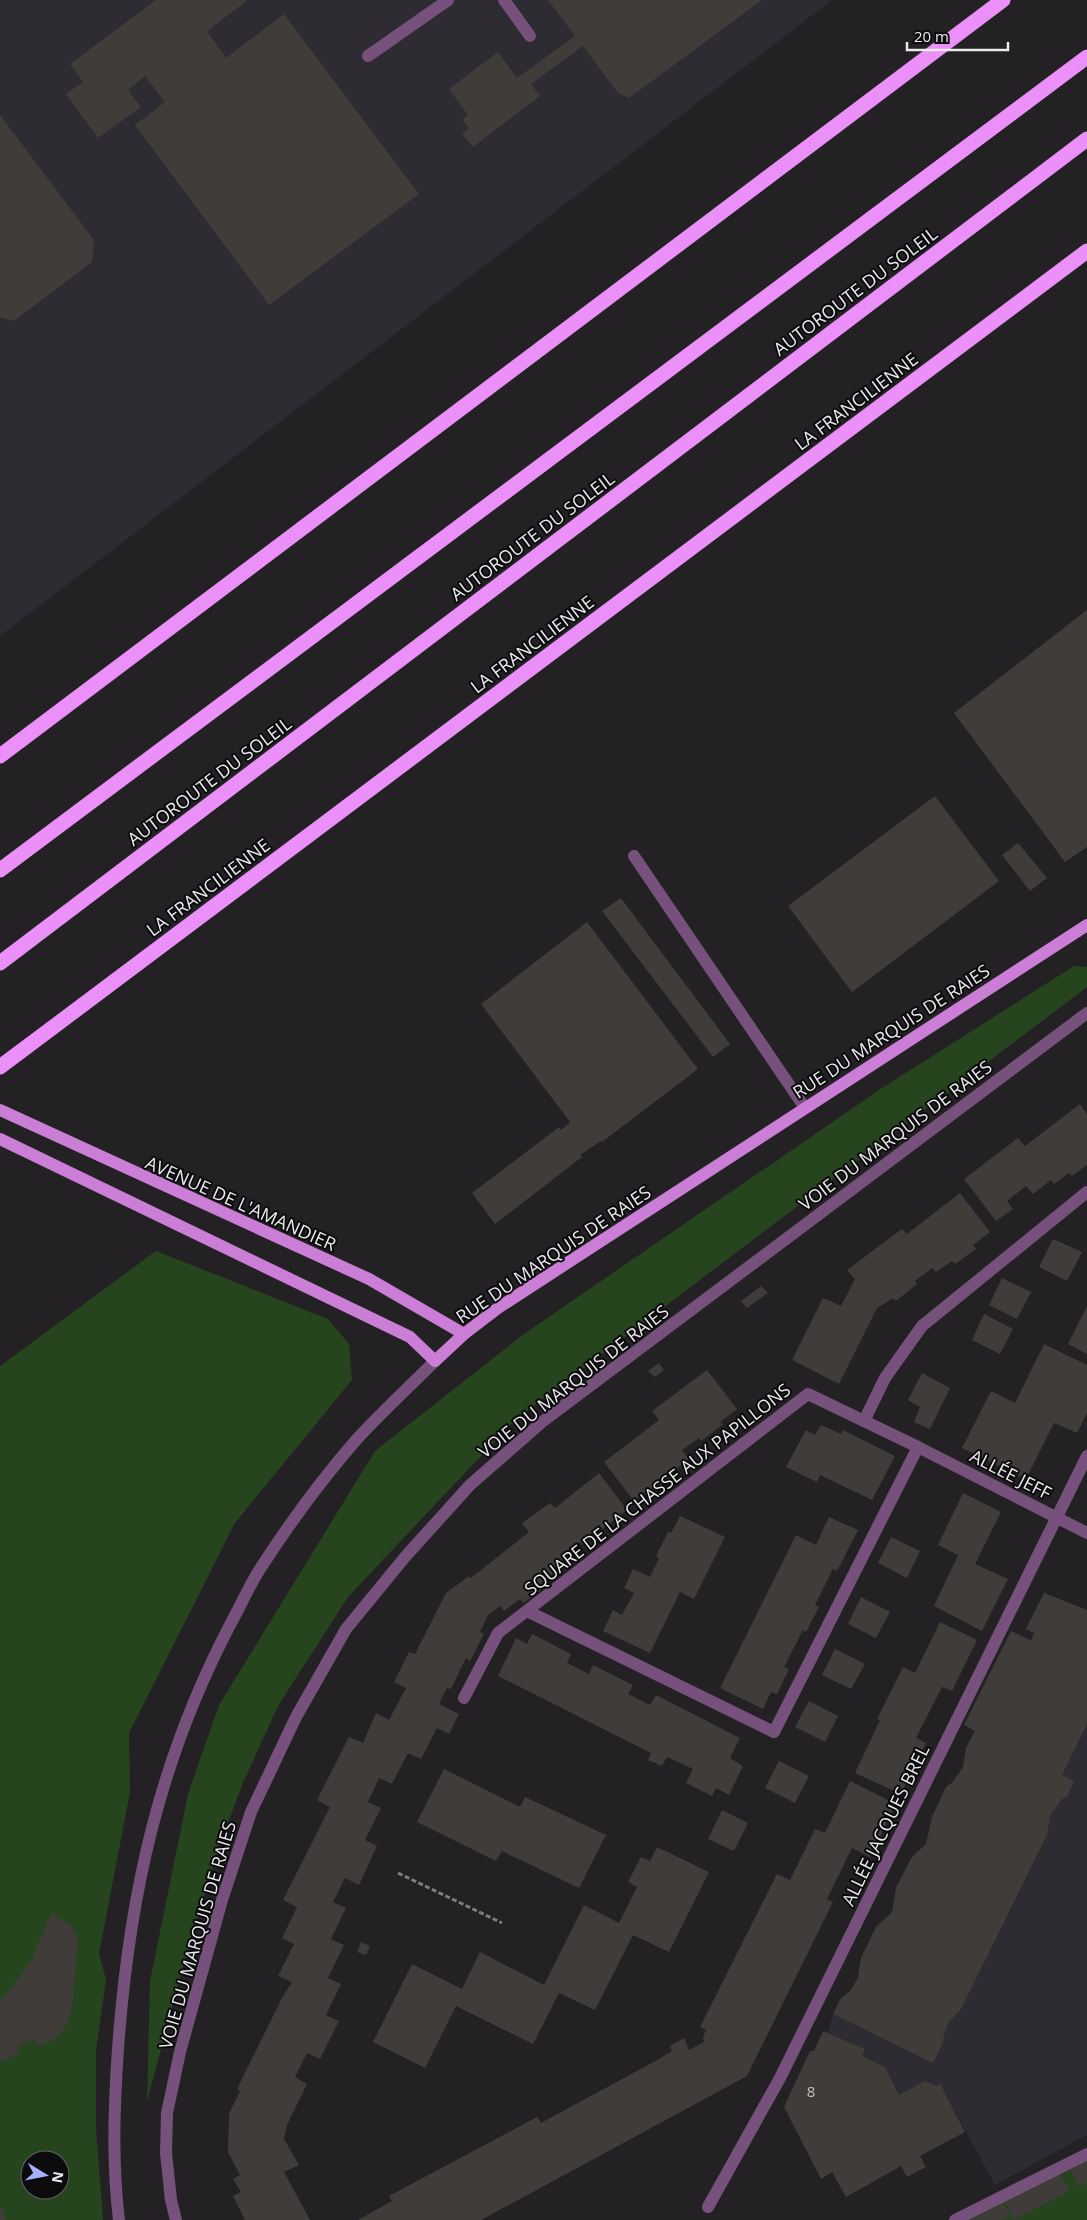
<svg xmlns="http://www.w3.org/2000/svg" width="1087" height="2220" font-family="'Open Sans',sans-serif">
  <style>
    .built { fill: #2f2b33 }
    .green { fill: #26441d; fill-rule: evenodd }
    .building { fill: #3f3c3a }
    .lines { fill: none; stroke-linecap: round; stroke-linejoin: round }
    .path { stroke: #7e7d7f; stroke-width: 3; stroke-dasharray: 5 2.5; stroke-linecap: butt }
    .minor { stroke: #76517b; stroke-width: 12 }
    .major { stroke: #ca7ed5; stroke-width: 12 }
    .highway { stroke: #eb90f9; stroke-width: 15 }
    .labels { text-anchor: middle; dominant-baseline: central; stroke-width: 4; stroke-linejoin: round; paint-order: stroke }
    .number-label { font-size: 15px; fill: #c0bec0 }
    .street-label { font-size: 18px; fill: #ebeaec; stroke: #0c0b0d }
  </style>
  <rect width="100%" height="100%" fill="#232124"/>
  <!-- built -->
  <g class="built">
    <path d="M0 0H832L0 636Z"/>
    <path d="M1044 1593 1087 1610V2135L995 2185 940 2083 937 2086 899 2095 885 2067 862 2056 864 2049 828 2033 833 2014 841 1998 850 1991 858 1978 861 1958 876 1927 892 1912 896 1888 912 1857 926 1844 932 1817 946 1787 953 1782 963 1767 966 1748 975 1731 964 1725 1011 1631 1031 1640 1034 1633 1026 1629Z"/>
  </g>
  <!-- green -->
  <g class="green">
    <path d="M1074 966 1087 967V987L515 1420 348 1597 278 1706 243 1783 220 1844 185 1959 147 2102 150 1981 188 1794 219 1705 375 1451 524 1334 882 1088Z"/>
    <path d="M156 1251 328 1319 349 1344 352 1380 235 1523 129 1733 130 1792 99 1954 106 1979 96 2051V2128L103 2220H0V1366ZM30 2160H60V2190H30Z"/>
    <path d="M1087 2156V2220H965Z"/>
  </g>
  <!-- building -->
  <g class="building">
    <path d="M156 0H248L207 31 226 58 284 14 419 194 269 305 135 125 165 102 145 76 128 90 141 107 98 138 66 94 83 82 70 64Z"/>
    <path d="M548 0H762L629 98 618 93 583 46 531 84 540 96 473 147 462 134 469 128 462 120 468 115 449 89 498 52 517 78 575 36Z"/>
    <path d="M0 115 94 240 92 262 14 321 0 317Z"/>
    <path d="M1087 610V847L1065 862 954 713Z"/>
    <path d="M935 796 999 881 852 992 788 906Z"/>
    <path d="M1018 843 1047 878 1030 891 1002 855Z"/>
    <path d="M621 898 730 1044 713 1057 602 911Z"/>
    <path d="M587 922 698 1069 602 1142 601 1141 580 1155 582 1157 495 1224 472 1193 559 1127 561 1130 570 1122 481 1004Z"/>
    <path d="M1080 1104 1087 1114V1165L1072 1176 1069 1173 1054 1184 1051 1180 1033 1194 1026 1186 1007 1201 1013 1209 996 1221 964 1179 1018 1138 1025 1146Z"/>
    <path d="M960 1193 990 1232 973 1245 976 1249 955 1264 952 1261 936 1272 932 1268 915 1281 917 1284 896 1301 893 1298 877 1308 839 1384 792 1360 823 1298 841 1306 855 1279 847 1270 902 1229 907 1234Z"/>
    <path d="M1053 1239 1082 1252 1067 1281 1039 1267Z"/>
    <path d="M1002 1278 1031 1292 1017 1319 989 1305Z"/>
    <path d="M761 1286 768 1293 747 1308 741 1301Z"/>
    <path d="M1087 1306V1354L1068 1344Z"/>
    <path d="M984 1314 1013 1329 1000 1354 972 1340Z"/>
    <path d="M1044 1344 1087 1365V1413L1077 1433 1054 1423 1026 1479 962 1448 991 1391 1015 1403Z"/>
    <path d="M659 1363 664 1370 655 1377 648 1371Z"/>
    <path d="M707 1370 737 1409 720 1422 723 1424 712 1433 701 1441 699 1438 682 1450 689 1459 672 1472 674 1475 653 1492 650 1488 634 1501 604 1462 659 1420 652 1411Z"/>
    <path d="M922 1373 950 1388 930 1429 914 1422 920 1407 908 1400Z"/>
    <path d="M821 1425 841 1434 843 1430 895 1456 872 1500 820 1475 817 1482 786 1467 806 1430 815 1435Z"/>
    <path d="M599 1473 627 1510 582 1545 580 1542 563 1553 566 1557 555 1565 558 1570 541 1583 545 1587 523 1603 520 1599 504 1611 500 1606 488 1615 480 1632 484 1634 470 1661 466 1658 451 1689 447 1688 439 1704 459 1714 449 1734 437 1728 421 1759 408 1753 392 1784 379 1778 374 1789 368 1802 381 1808 365 1840 377 1846 359 1885 345 1878 333 1902 346 1908 331 1939 344 1945 328 1978 341 1984 326 2015 339 2021 320 2059 307 2053 295 2077 307 2084 287 2125 284 2139 299 2165 284 2172 310 2220H245L233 2196 241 2192 233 2179 240 2175 228 2152 229 2114 240 2091 237 2089 282 1998 292 1982 278 1976 294 1944 282 1938 297 1907 283 1900 330 1807 317 1800 349 1737 363 1743 376 1713 389 1720 406 1688 394 1682 409 1652 415 1654 446 1593 469 1576 470 1578 476 1574 529 1532 522 1523 550 1503 555 1508Z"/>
    <path d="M963 1493 1001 1512 975 1564 1008 1579 982 1631 934 1606 958 1555 938 1545Z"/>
    <path d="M680 1516 725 1537 694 1599 680 1592 650 1653 603 1631 613 1610 622 1615 634 1593 624 1588 633 1569 650 1577 659 1558 656 1556 668 1532 671 1533Z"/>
    <path d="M829 1517 858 1530 837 1571 833 1569 815 1605 819 1607 806 1632 803 1630 784 1667 789 1669 777 1694 771 1692 763 1709 720 1688 796 1535 816 1545Z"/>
    <path d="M891 1537 920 1551 907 1578 878 1563Z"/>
    <path d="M1044 1593 1087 1610V1724L1062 1775 1074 1781 1067 1797 1062 1799 1050 1816 1047 1835 961 2009 947 2024 942 2045 933 2063 833 2014 841 1998 850 1991 858 1978 861 1958 876 1927 892 1912 896 1888 912 1857 926 1844 932 1817 946 1787 953 1782 963 1767 966 1748 975 1731 964 1725 1011 1631 1031 1641 1034 1633 1026 1629Z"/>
    <path d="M861 1597 890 1612 876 1638 848 1624Z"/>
    <path d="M940 1622 977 1640 952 1691 942 1687 916 1738 926 1743 901 1794 855 1773 880 1720 877 1719 903 1667 915 1673Z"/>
    <path d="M532 1634 571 1654 567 1663 589 1674 593 1665 633 1685 628 1694 650 1705 656 1695 740 1738 730 1758 743 1766 729 1795 716 1788 712 1796 686 1783 693 1769 667 1757 662 1766 648 1760 651 1753 498 1676 516 1638 527 1644Z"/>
    <path d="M835 1649 865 1664 851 1689 822 1675Z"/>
    <path d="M809 1701 838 1716 825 1742 795 1727Z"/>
    <path d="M779 1761 809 1776 795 1803 765 1788Z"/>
    <path d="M444 1769 520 1807 525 1797 606 1835 579 1888 502 1851 496 1861 417 1822Z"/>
    <path d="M850 1781 896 1804 870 1857 852 1848 827 1899 833 1902 747 2076 481 2220H358L392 2201 389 2196 537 2117 541 2123 659 2059 672 2051 670 2046 684 2038 689 2050 704 2042 703 2037 706 2030 700 2027 777 1874 790 1880 815 1829 825 1833Z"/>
    <path d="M722 1810 748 1823 734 1851 708 1839Z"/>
    <path d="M657 1847 709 1872 669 1952 633 1935 595 2010 559 1993 533 2044 456 2006 425 2068 373 2042 412 1964 462 1989 480 1952 544 1985 584 1905 619 1923 637 1887 628 1882 641 1857 650 1861Z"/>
    <path d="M51 1914 71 1925 78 1937 72 2009 69 2019 62 2031 53 2040 39 2046 35 2038 17 2047 20 2052 0 2062V2003L31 1961Z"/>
    <path d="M361 1942 370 1946 366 1955 357 1952Z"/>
    <path d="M823 2031 865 2049 862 2056 885 2067 899 2095 925 2081 937 2086 940 2083 965 2132 920 2156 926 2167 907 2177 901 2166 846 2197 832 2172 821 2179 784 2107 810 2051H814Z"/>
    <path d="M1087 2159V2182L1079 2186 1070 2168Z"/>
    <path d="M1059 2173 1069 2191 1014 2220 1005 2202Z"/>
    <path d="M1003 2203 1010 2216 1003 2220H971Z"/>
    <path d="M0 2206 7 2220H0Z"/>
  </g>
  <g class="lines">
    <!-- path -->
    <path class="path" d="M398 1873 502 1923"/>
    <!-- minor -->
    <g class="minor">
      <path d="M504 0 530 36"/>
      <path d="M368 56 448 0"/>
      <path d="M634 856 805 1108"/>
      <path d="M864 1421 885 1378 922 1326 1087 1192"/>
      <path d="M918 1447 1087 1533"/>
      <path d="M464 1698 498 1633 808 1394 918 1447 774 1732 527 1611"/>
      <path d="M708 2207 780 2078 1087 1456"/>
      <path d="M119 2220C112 2163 114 2106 118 2049 129 1895 159 1760 231 1623 241 1605 249 1586 260 1569 289 1524 322 1479 357 1439 382 1412 409 1387 435 1361"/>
      <path d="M176 2220 171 2200 166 2153 167 2113 180 2052 222 1900 251 1812 296 1717 346 1629 405 1557 470 1485 542 1422 1087 1013"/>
      <path d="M955 2220 1087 2154"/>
    </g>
    <!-- major -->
    <g class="major">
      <path d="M0 1110 369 1279 464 1334"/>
      <path d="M0 1139 410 1337 435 1361 464 1334 498 1308 1087 925"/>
    </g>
    <!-- highway -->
    <g class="highway">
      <path d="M0 756 1003 0"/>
      <path d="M0 870 1087 57"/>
      <path d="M0 963 1087 139"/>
      <path d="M0 1067 1087 251"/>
    </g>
  </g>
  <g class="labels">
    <!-- number labels -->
    <g class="number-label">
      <text x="811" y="2091">8</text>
    </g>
    <!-- street labels -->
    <g class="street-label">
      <text transform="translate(855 291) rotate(-37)">AUTOROUTE DU SOLEIL</text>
      <text transform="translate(856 401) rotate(-37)">LA FRANCILIENNE</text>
      <text transform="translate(532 536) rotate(-37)">AUTOROUTE DU SOLEIL</text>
      <text transform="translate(532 644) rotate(-37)">LA FRANCILIENNE</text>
      <text transform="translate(209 781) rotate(-37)">AUTOROUTE DU SOLEIL</text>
      <text transform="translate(208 887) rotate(-37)">LA FRANCILIENNE</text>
      <text transform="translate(891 1031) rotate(-33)">RUE DU MARQUIS DE RAIES</text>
      <text transform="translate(895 1135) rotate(-37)">VOIE DU MARQUIS DE RAIES</text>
      <text transform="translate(241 1203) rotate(24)">AVENUE DE L'AMANDIER</text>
      <text transform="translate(553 1254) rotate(-34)">RUE DU MARQUIS DE RAIES</text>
      <text transform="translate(573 1381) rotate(-38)">VOIE DU MARQUIS DE RAIES</text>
      <text transform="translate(1011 1474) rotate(27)">ALLÉE JEFF</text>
      <text transform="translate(657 1489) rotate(-38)">SQUARE DE LA CHASSE AUX PAPILLONS</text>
      <text transform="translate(885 1825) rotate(-64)">ALLÉE JACQUES BREL</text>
      <text transform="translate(197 1935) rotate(-74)">VOIE DU MARQUIS DE RAIES</text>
    </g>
  </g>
  <!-- north arrow -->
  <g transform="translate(45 2175) rotate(100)"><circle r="24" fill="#0c0b0d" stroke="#656466"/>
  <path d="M0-4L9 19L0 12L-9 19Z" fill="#a6b1fc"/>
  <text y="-8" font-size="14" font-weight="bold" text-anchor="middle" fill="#ebeaec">N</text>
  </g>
  <!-- scale -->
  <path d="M907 42v8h101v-8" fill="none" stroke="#ebeaec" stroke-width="2.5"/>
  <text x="914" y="42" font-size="15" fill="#ebeaec" stroke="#0c0b0d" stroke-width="4" paint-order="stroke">20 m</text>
</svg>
